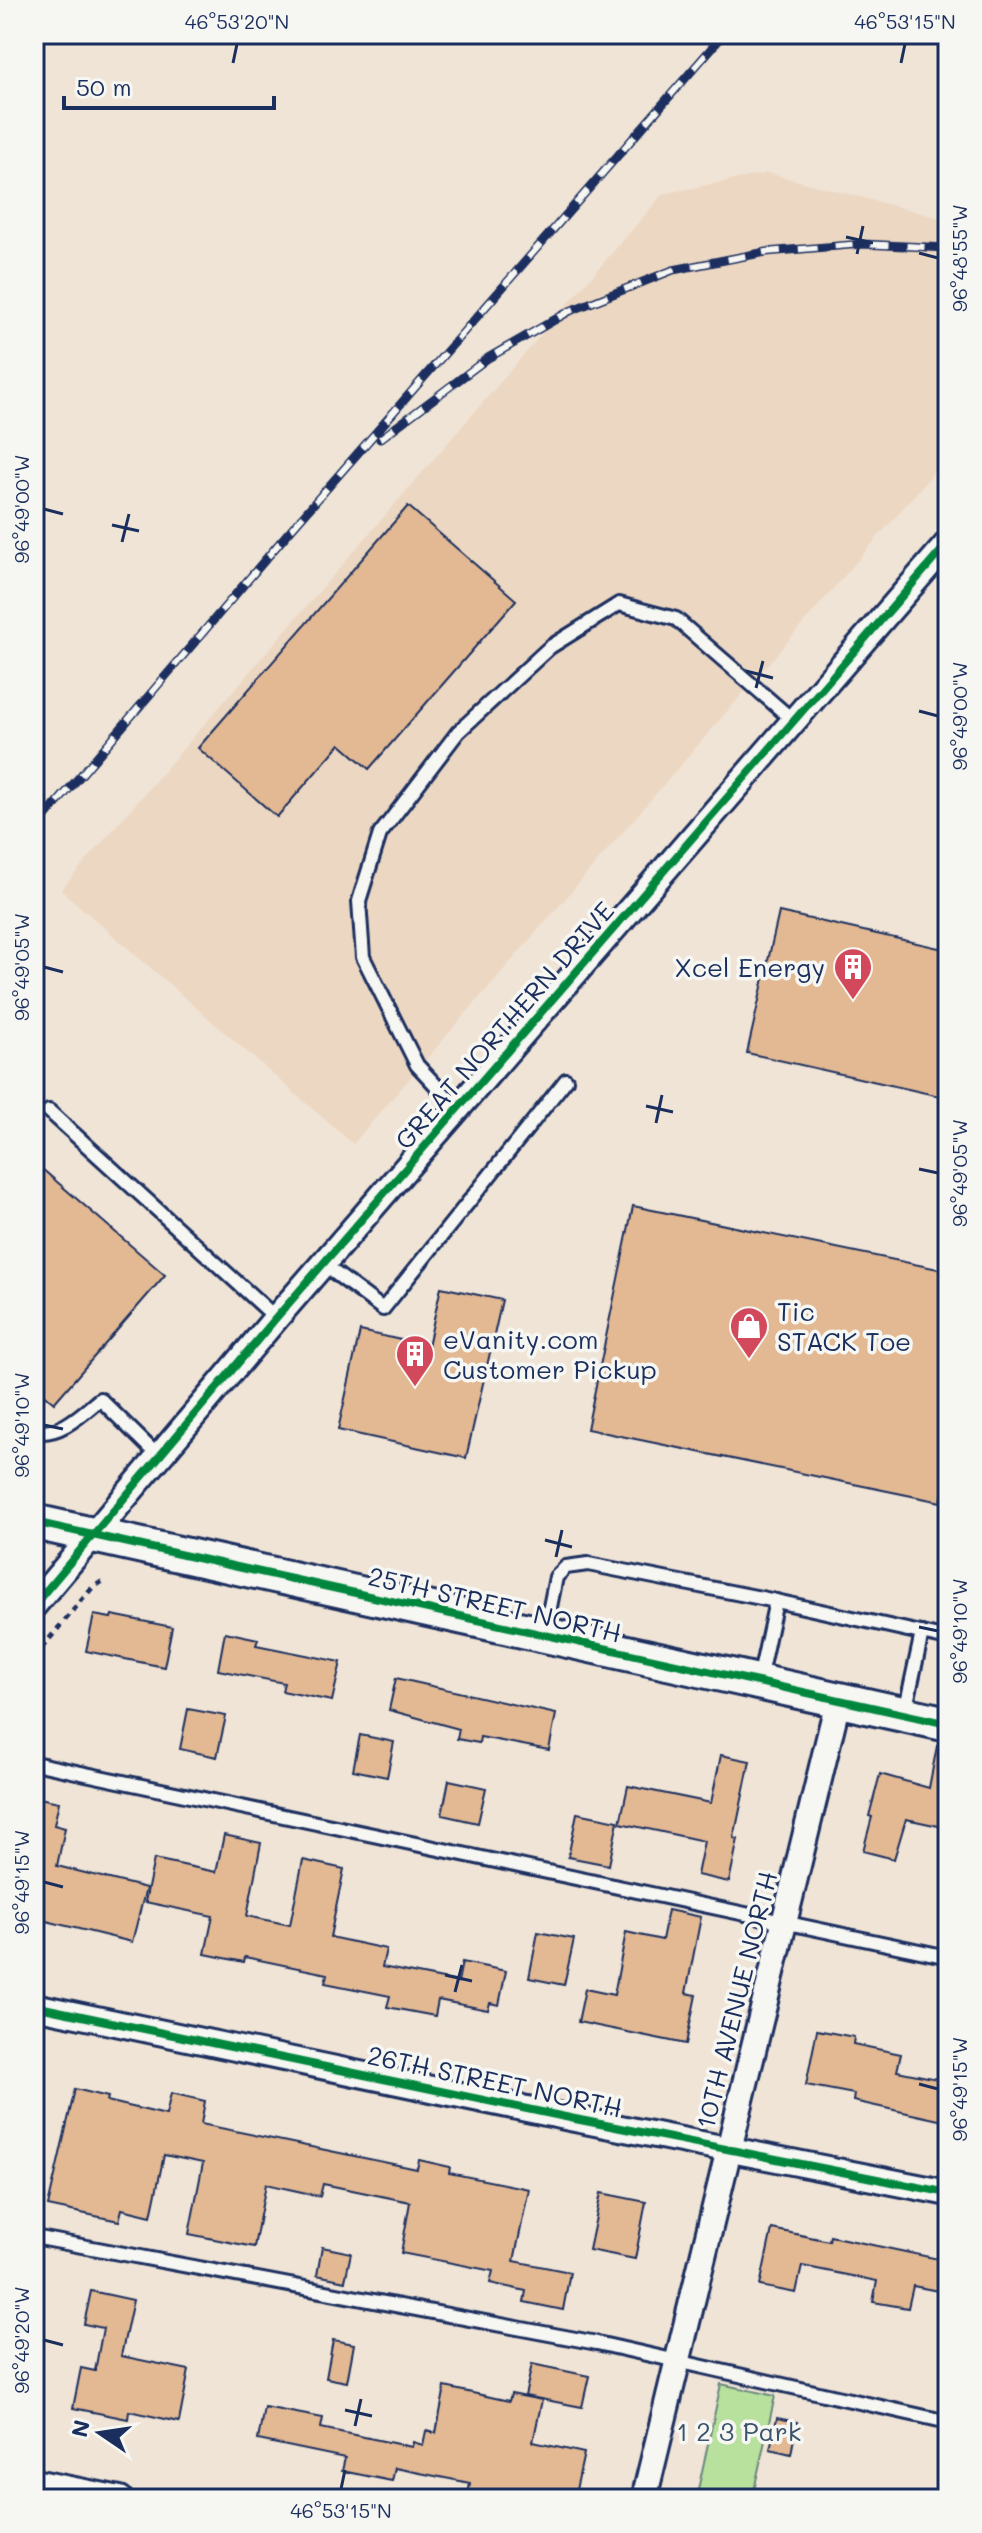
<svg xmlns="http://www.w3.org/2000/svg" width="982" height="2533" font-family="Mali,sans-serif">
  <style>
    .built { fill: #ecd7c2 }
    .green { fill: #b8e19d; stroke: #6a887e; stroke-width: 2 }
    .building { fill: #e3b993; stroke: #1b2f5e; stroke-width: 2 }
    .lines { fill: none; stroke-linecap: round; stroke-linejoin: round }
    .lane-casing { stroke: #1b2f5e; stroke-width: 18 }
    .street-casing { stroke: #1b2f5e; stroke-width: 30 }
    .secondary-casing { stroke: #1b2f5e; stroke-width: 40 }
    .path { stroke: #1b2f5e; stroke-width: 5; stroke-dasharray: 6 6; stroke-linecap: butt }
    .lane { stroke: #f6f6f2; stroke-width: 12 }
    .street { stroke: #f6f6f2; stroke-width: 24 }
    .secondary { stroke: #f6f6f2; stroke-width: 34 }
    .rail-casing { stroke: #1b2f5e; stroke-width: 9 }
    .rail { stroke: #f6f6f2; stroke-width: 6; stroke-dasharray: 18; stroke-linecap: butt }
    .cycleway-casing { stroke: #f6f6f2; stroke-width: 13 }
    .cycleway { stroke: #00873e; stroke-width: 8 }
    .ticks { fill: none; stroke: #1b2f5e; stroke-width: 3 }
    .labels { text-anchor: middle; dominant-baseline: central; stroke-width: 7; stroke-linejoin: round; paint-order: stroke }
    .poi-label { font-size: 26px; fill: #1b2f5e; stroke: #f6f6f2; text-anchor: start }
    .street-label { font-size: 26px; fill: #1b2f5e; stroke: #f6f6f2 }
    .park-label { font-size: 26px; fill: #3a536b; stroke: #f6f6f2 }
    .neatline { fill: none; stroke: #1b2f5e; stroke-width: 3 }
    .ticks-label { font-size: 20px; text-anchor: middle; fill: #1b2f5e }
  </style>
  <rect width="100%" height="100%" fill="#f0e4d6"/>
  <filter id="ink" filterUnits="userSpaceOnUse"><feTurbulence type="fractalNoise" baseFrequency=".0125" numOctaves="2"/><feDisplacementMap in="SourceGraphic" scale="16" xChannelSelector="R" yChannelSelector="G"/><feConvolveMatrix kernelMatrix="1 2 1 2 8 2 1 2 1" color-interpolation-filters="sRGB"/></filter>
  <g filter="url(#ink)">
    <!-- built -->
    <path class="built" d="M768 173 948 220V456L353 1144 61 890 663 194Z"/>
    <!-- green -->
    <path class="green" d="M721 2384 775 2396 752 2499H696Z"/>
    <!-- building -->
    <g class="building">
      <path d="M408 506 516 600 369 769 340 744 277 817 198 748Z"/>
      <path d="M779 912 948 950V1098L747 1053Z"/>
      <path d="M34 1162 165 1275 54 1403 34 1386Z"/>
      <path d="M633 1206 948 1271V1468L941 1502 587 1429Z"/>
      <path d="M441 1287 502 1300 466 1458 338 1430 360 1331 428 1346Z"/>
      <path d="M94 1615 111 1618 112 1615 172 1627 164 1667 86 1651Z"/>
      <path d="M225 1632 258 1639 256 1645 341 1662 332 1701 282 1691 284 1683 218 1670Z"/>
      <path d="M396 1678 556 1714 549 1750 480 1737 479 1743 457 1739 459 1729 389 1710Z"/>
      <path d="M188 1709 226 1716 217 1757 180 1749Z"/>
      <path d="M360 1735 394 1742 387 1777 353 1770Z"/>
      <path d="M937 1746 948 1748V1828L906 1819 894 1859 863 1851 872 1817 869 1816 880 1774 929 1788Z"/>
      <path d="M721 1755 750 1761 734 1838 738 1839 729 1882 697 1875 704 1841 620 1823 628 1786 711 1803Z"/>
      <path d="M449 1780 486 1788 478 1823 442 1815Z"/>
      <path d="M34 1797 59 1802 54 1825 65 1828 57 1866 146 1888 132 1942 34 1918Z"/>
      <path d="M577 1813 618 1821 609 1865 568 1857Z"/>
      <path d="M224 1835 261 1843 247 1916 290 1925 303 1860 344 1869 330 1937 386 1949 382 1967 458 1982 462 1962 506 1971 499 2005 490 2003 488 2010 438 2000 435 2016 387 2007 390 1996 325 1983 327 1974 245 1957 244 1962 205 1954 213 1916 145 1902 154 1859 216 1872Z"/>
      <path d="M668 1910 701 1917 686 1993 696 1995 686 2044 578 2022 585 1989 614 1995 626 1932 662 1940Z"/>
      <path d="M538 1932 574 1939 564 1985 529 1978Z"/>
      <path d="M817 2030 854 2037 853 2044 901 2054 897 2071 948 2081V2122L853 2101 854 2094 806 2085Z"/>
      <path d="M75 2089 108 2097 107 2101 166 2115 171 2093 205 2101 201 2124 417 2169 419 2160 450 2167 449 2173 529 2189 514 2261 570 2272 563 2310 524 2302 526 2291 490 2283 493 2271 401 2253 410 2202 323 2184 320 2196 266 2184 254 2247 189 2234 203 2163 164 2155 151 2216 122 2209 119 2221 48 2206Z"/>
      <path d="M601 2193 646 2202 635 2259 589 2250Z"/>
      <path d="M772 2229 829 2241 830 2236 948 2261V2293L913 2286 908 2308 873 2302 877 2281 802 2266 796 2293 760 2286Z"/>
      <path d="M322 2247 351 2253 345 2281 317 2275Z"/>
      <path d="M91 2291 133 2300 121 2356 189 2370 179 2422 129 2411 128 2419 73 2408 81 2368 95 2371 103 2328 84 2324Z"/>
      <path d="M333 2340 354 2344 347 2382 326 2378Z"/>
      <path d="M532 2364 589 2376 582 2407 525 2396Z"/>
      <path d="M445 2387 509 2401 511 2394 542 2400 533 2442 584 2453 574 2499H488L468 2495 470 2483 395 2468 392 2481 342 2471 345 2458 258 2440 264 2407 323 2418 321 2428 412 2447 413 2442 423 2445 426 2431 436 2433Z"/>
      <path d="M777 2418 797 2422 791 2454 770 2449Z"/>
    </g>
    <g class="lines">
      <defs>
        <g id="lane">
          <path d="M458 1109 417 1065 363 957 359 901 380 834 458 732 550 647 619 604 676 619 795 722"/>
          <path d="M49 1111 276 1318"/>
          <path d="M323 1264 383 1309 566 1080"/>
          <path d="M34 1431C59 1437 82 1414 100 1399L159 1457"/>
          <path d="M545 1632 556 1577 566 1567 588 1564 776 1601 948 1639"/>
          <path d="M759 1680 776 1601"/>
          <path d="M905 1712 922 1633"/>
          <path d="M34 1763 948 1957"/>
          <path d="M34 2237 597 2343 948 2422"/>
        </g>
        <g id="street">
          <path d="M34 1605 276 1318 948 543"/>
          <path d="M34 2006 570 2118 948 2193"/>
          <path d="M34 2482 120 2499"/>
          <path d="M644 2499 838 1701"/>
        </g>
        <path id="secondary" d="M34 1522 948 1724"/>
      </defs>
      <!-- lane casing -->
      <use href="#lane" class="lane-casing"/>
      <!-- street casing -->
      <use href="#street" class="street-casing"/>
      <!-- secondary casing -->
      <use href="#secondary" class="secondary-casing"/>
      <!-- path -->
      <path class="path" d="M34 1657 92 1588 103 1581"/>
      <!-- lane -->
      <use href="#lane" class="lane"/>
      <!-- street -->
      <use href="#street" class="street"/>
      <!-- secondary -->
      <use href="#secondary" class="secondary"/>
      <defs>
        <g id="rail">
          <path d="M380 439 488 358 570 311 673 270 766 252 862 244 948 248"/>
          <path d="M34 830 288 533 724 34"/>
        </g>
      </defs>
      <!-- rail casing -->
      <use href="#rail" class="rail-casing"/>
      <!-- rail -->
      <use href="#rail" class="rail"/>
      <defs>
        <g id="cycleway">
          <path d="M34 1522 948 1724"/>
          <path d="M34 1605 276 1318 948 543"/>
          <path d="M34 2006 570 2118 948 2193"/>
        </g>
      </defs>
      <!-- cycleway casing -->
      <use href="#cycleway" class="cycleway-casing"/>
      <!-- cycleway -->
      <use href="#cycleway" class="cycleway"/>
    </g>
  </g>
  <!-- ticks -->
  <path class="ticks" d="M233 63 237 44M901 63 905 44M846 237 873 243M919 253 938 258M857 254 863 226M44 509 63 514M112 525 139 531M122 542 129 514M746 671 773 678M756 688 763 661M919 711 938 716M44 967 63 972M646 1106 673 1112M656 1123 662 1095M919 1169 938 1173M44 1425 63 1429M545 1540 572 1547M556 1557 562 1530M919 1627 938 1631M44 1882 63 1887M445 1975 472 1981M455 1992 462 1965M919 2084 938 2089M44 2340 63 2345M345 2410 372 2416M355 2426 361 2399M341 2489 345 2470"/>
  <!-- icons -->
  <defs>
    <symbol id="building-pin" viewBox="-11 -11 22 30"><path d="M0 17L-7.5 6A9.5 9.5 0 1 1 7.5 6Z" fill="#d1495b" stroke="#f6f6f2"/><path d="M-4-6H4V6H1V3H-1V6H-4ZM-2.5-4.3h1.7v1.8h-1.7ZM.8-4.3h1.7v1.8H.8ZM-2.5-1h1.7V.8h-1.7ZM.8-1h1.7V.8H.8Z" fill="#fff"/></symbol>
    <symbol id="shop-pin" viewBox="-11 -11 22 30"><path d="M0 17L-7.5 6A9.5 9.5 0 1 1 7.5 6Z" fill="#d1495b" stroke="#f6f6f2"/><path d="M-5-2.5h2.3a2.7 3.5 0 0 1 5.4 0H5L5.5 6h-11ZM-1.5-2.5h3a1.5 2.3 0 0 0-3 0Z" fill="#fff"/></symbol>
  </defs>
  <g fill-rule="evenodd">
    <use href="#building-pin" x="831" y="945" width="44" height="60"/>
    <use href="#shop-pin" x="727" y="1304" width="44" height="60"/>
    <use href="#building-pin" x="393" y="1332" width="44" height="60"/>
  </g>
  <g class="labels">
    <!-- poi labels -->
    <g class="poi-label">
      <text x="825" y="967" text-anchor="end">Xcel Energy</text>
      <text x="777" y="1311">Tic<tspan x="777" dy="30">STACK Toe</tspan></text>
      <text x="443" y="1339">eVanity.com<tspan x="443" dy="30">Customer Pickup</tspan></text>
    </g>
    <!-- street labels -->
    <g class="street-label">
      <text transform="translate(504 1025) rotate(-49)">GREAT NORTHERN DRIVE</text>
      <text transform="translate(495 1604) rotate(13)">25TH STREET NORTH</text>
      <text transform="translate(736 2000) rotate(-76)">10TH AVENUE NORTH</text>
      <text transform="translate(495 2081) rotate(12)">26TH STREET NORTH</text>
    </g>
    <!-- park labels -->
    <g class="park-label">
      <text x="739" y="2431">1 2 3 Park</text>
    </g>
  </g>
  <!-- margin -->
  <rect width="982" height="2533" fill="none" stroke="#f6f6f2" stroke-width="88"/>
  <!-- north arrow -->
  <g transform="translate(100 2433) rotate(283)" stroke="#f6f6f2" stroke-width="6" paint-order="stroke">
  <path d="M0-6L14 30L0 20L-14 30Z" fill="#1b2f5e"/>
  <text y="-12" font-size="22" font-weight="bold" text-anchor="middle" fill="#1b2f5e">N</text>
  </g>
  <!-- scale -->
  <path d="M64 96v12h210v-12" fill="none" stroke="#1b2f5e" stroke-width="4"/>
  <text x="76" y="96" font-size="24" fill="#1b2f5e" stroke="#f6f6f2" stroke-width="6" paint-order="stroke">50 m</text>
  <rect x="44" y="44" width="894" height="2445" class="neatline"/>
  <g class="ticks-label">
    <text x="237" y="29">46°53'20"N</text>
    <text x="905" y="29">46°53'15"N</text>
    <text transform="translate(960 258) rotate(-90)" y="7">96°48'55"W</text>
    <text transform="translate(22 509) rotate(-90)" y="7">96°49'00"W</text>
    <text transform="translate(960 716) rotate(-90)" y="7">96°49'00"W</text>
    <text transform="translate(22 967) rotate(-90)" y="7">96°49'05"W</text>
    <text transform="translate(960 1173) rotate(-90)" y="7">96°49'05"W</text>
    <text transform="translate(22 1425) rotate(-90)" y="7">96°49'10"W</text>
    <text transform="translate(960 1631) rotate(-90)" y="7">96°49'10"W</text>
    <text transform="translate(22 1882) rotate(-90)" y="7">96°49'15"W</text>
    <text transform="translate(960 2089) rotate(-90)" y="7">96°49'15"W</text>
    <text transform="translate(22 2340) rotate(-90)" y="7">96°49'20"W</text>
    <text x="341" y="2518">46°53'15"N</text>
  </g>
</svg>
